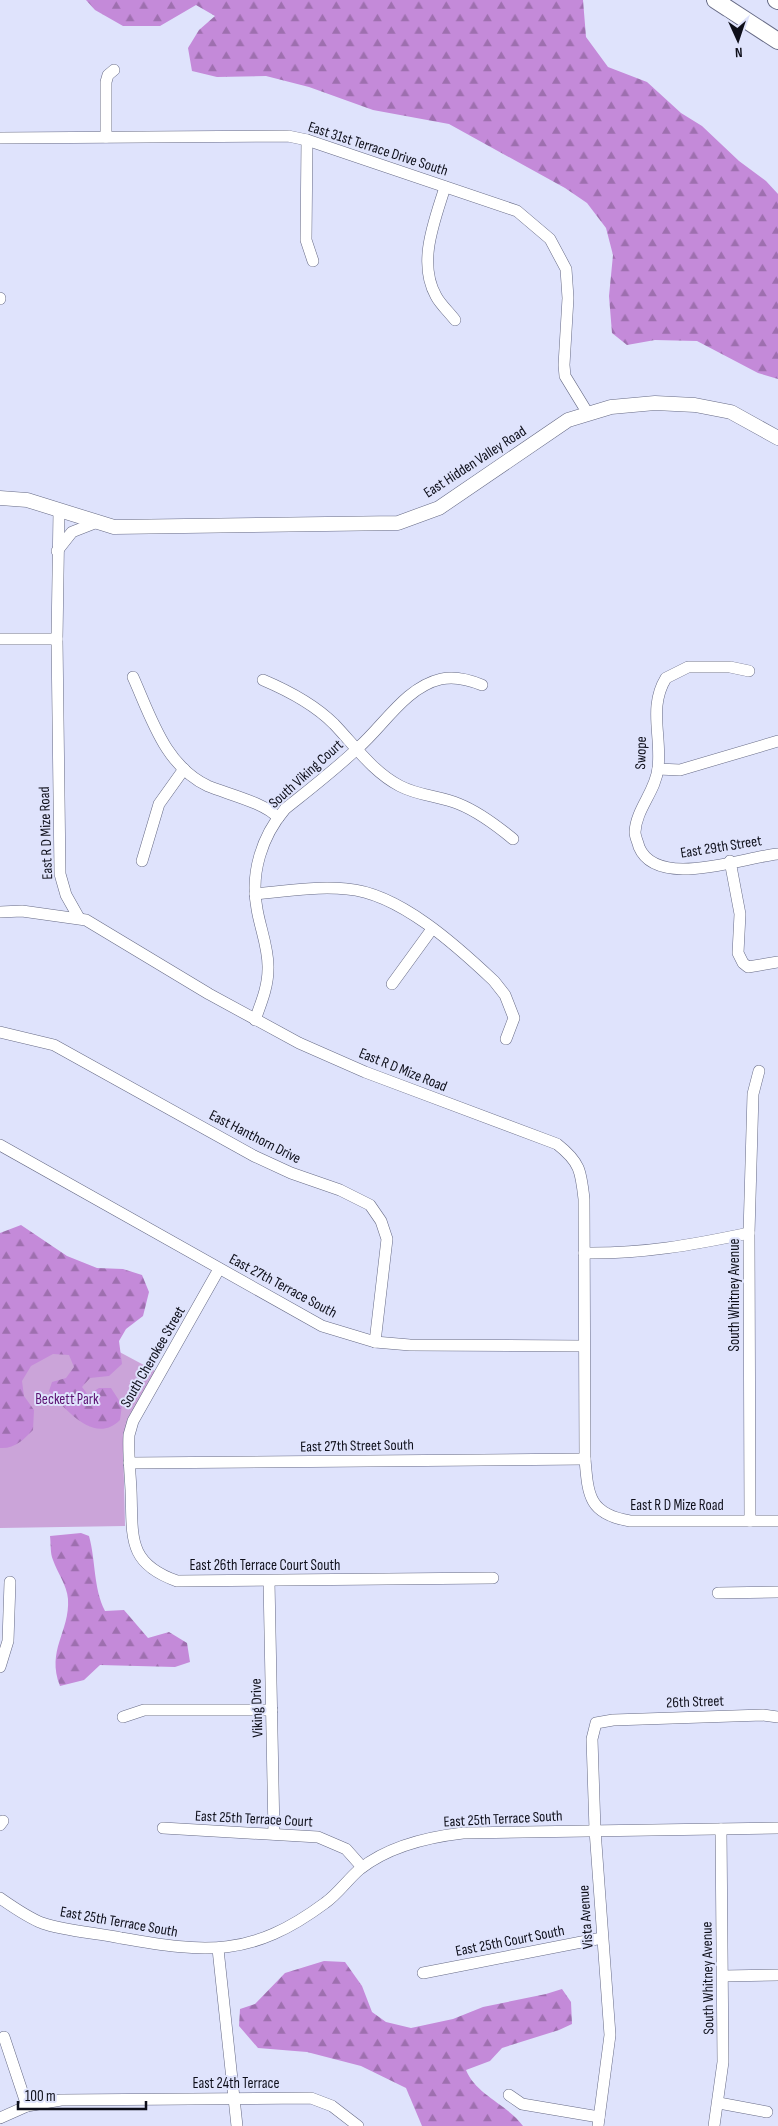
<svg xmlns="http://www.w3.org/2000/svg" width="778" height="2126" font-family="'Sofia Sans Condensed',sans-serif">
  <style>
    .green { fill: #cba4d9 }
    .forest { fill: url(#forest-firs) }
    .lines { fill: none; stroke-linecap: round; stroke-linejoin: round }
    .minor-casing { stroke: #666a85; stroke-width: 12 }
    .major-casing { stroke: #666a85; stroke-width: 15 }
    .highway-casing { stroke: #666a85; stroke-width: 18 }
    .minor { stroke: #fff; stroke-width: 11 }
    .major { stroke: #fff; stroke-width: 14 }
    .highway { stroke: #fff; stroke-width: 16 }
    .labels { text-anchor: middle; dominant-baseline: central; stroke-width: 4; stroke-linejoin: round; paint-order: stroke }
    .street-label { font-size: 15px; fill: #0e0f1a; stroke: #dfe3fc }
    .park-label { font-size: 15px; fill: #5b1171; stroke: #dfe3fc }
  </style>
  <defs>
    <pattern id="forest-firs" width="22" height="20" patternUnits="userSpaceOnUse" patternTransform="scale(1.25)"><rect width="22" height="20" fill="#c48ad9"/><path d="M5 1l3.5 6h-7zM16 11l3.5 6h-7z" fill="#9e6faf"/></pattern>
  </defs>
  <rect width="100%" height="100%" fill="#dfe3fc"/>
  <!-- green -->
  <path class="green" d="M0 1288 155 1371 123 1441 125 1526 0 1528Z"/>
  <!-- forest -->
  <g class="forest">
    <path d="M86 0H583L586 37 608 67 647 82 681 113 702 126 739 161 766 181 778 194V379L758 373 697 341 655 340 627 345 612 333 609 296 613 255 606 228 587 203 565 188 449 124 373 110 309 87 266 76 217 77 192 71 188 48 199 30 215 16 196 5 160 26H123L95 10Z"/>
    <path d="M21 1225 67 1256 97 1268 123 1269 142 1275 149 1292 143 1316 126 1329 119 1341 122 1364 109 1376 90 1378 82 1387 88 1395 99 1388H111L122 1405 120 1420C95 1445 67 1411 49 1391L52 1382 66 1378 74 1367 69 1355 53 1354 31 1366 22 1381 24 1396 34 1410 33 1430C23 1440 15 1449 0 1448V1233Z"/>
    <path d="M81 1533 89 1536C96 1561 93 1587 105 1611L124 1610 148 1638 169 1632 187 1643 190 1662 175 1667 100 1665 84 1680 60 1686C46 1650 70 1632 68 1599 67 1585 57 1572 53 1560 50 1553 51 1544 50 1536Z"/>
    <path d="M324 1961 345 1962 362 1986 372 2012 386 2022 411 2028 453 2019 483 2007 546 1994 562 1989 571 2002 572 2024 559 2030 502 2048 490 2061 466 2070C476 2095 507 2104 523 2126H422L406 2088 361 2066 307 2052 258 2048 239 2026 240 2009 255 2004 285 1973Z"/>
  </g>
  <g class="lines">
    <defs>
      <g id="minor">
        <path d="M106 137V82L108 75 114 70"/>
        <path d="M0 138 288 136 307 140 517 211 550 239 566 269 568 298 564 365 565 376 587 412"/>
        <path d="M307 140 306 240 313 261"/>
        <path d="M445 187C435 220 417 262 436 296 440 304 449 312 455 320"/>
        <path d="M0 298V299"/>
        <path d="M59 511 57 639 60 874 66 895 79 918"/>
        <path d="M57 551 72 532 95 523"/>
        <path d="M0 639H57"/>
        <path d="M749 671 730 667H688L666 678C648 707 662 737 658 768 656 791 636 809 635 832 635 837 638 842 639 847 657 890 743 857 778 854"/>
        <path d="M133 677C151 717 165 766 208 786 227 794 266 803 278 818"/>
        <path d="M263 680C289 691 314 704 334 724 355 746 373 772 400 786 419 796 440 796 459 804 479 812 496 825 513 839"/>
        <path d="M658 769 680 770 778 741"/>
        <path d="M142 861 159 804 184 769"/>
        <path d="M730 861 740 914 738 953 743 963 748 967 778 962"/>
        <path d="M255 894C285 891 317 886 347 889 399 893 457 946 494 981L505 995 514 1018 506 1039"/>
        <path d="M0 912 22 911 86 920 209 994 299 1043 365 1072 557 1144C580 1162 581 1171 584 1199L585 1459C588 1496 589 1514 630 1521H778"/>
        <path d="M392 984 432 929"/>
        <path d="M255 1020C261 1003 268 987 268 969 269 949 260 928 257 909 250 873 262 836 285 809 310 789 336 769 359 747 384 725 406 687 441 679 455 676 470 680 482 685"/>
        <path d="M0 1032 54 1045 254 1156 291 1173 340 1190 370 1205 381 1221 387 1239 375 1342"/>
        <path d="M0 1145 322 1326 375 1342 410 1345 583 1346"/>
        <path d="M584 1253C642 1254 692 1245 749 1233"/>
        <path d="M219 1269 133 1421 129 1435C128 1453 130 1471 131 1490 133 1536 126 1563 177 1581L493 1578"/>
        <path d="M129 1463 585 1459"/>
        <path d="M750 1521 749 1233 753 1094 759 1071"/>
        <path d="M269 1581 274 1834"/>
        <path d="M718 1593 778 1592"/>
        <path d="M0 1667 8 1641 10 1582"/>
        <path d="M123 1717 144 1710H272"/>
        <path d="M0 1825 3 1821"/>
        <path d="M163 1828 318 1837 346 1849 362 1867"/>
        <path d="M0 1898C13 1907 27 1917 42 1923 65 1931 97 1933 121 1938 206 1953 251 1958 325 1903 338 1894 348 1879 360 1869 389 1846 428 1837 463 1833L778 1828"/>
        <path d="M218 1949 237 2126"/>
        <path d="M423 1973 602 1938"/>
        <path d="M723 1976 778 1975"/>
        <path d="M4 2037 27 2106"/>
        <path d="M509 2095 522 2104 599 2117"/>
        <path d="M719 2103 767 2112"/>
        <path d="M0 2118 27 2106 61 2100 311 2098 332 2106 358 2126"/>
        <path d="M598 2126 610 2035 595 1830 592 1739 596 1723 613 1720 763 1715 778 1717"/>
        <path d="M714 2126 723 2062 721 1829"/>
      </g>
      <path id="major" d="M0 498 27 500 114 527 398 523 439 508 568 420 611 407 655 403 695 405 731 412 778 438"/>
      <g id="highway">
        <path d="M715 0 778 41"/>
        <path d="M776 0 778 1"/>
      </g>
    </defs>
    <!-- minor casing -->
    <use href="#minor" class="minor-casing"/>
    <!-- major casing -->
    <use href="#major" class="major-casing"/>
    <!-- highway casing -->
    <use href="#highway" class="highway-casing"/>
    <!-- minor -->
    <use href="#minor" class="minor"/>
    <!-- major -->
    <use href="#major" class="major"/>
    <!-- highway -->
    <use href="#highway" class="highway"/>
  </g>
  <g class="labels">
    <!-- street labels -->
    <g class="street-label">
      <text transform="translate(378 149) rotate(18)">East 31st Terrace Drive South</text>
      <text transform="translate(475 462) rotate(-33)">East Hidden Valley Road</text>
      <text transform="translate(641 753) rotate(-88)">Swope</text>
      <text transform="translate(306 774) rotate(-42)">South Viking Court</text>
      <text transform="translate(46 833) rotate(-92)">East R D Mize Road</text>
      <text transform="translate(721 847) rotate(-9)">East 29th Street</text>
      <text transform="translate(403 1070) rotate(22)">East R D Mize Road</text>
      <text transform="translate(255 1137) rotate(27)">East Hanthorn Drive</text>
      <text transform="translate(283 1286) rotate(28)">East 27th Terrace South</text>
      <text transform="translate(734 1295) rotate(-90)">South Whitney Avenue</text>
      <text transform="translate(153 1357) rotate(-60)">South Cherokee Street</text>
      <text transform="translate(357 1446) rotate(-1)">East 27th Street South</text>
      <text x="677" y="1505">East R D Mize Road</text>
      <text x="265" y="1565">East 26th Terrace Court South</text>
      <text transform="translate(695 1702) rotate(-2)">26th Street</text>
      <text transform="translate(257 1708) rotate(-92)">Viking Drive</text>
      <text transform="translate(254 1819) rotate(3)">East 25th Terrace Court</text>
      <text transform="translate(503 1819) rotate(-3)">East 25th Terrace South</text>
      <text transform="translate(586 1917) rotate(-94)">Vista Avenue</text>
      <text transform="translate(119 1922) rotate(10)">East 25th Terrace South</text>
      <text transform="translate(510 1941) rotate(-11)">East 25th Court South</text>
      <text transform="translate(708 1978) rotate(-91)">South Whitney Avenue</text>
      <text x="236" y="2083">East 24th Terrace</text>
    </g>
    <!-- park labels -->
    <g class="park-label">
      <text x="67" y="1399">Beckett Park</text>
    </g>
  </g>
  <!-- north arrow -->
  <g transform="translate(738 40) rotate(177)" stroke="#dfe3fc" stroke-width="4" paint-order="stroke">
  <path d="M0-4L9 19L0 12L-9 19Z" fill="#0e0f1a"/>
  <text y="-8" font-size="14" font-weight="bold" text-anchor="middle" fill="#0e0f1a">N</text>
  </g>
  <!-- scale -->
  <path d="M18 2101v8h128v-8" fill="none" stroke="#0e0f1a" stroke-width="2.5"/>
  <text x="25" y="2101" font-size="15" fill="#0e0f1a" stroke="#dfe3fc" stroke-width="4" paint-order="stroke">100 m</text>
</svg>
